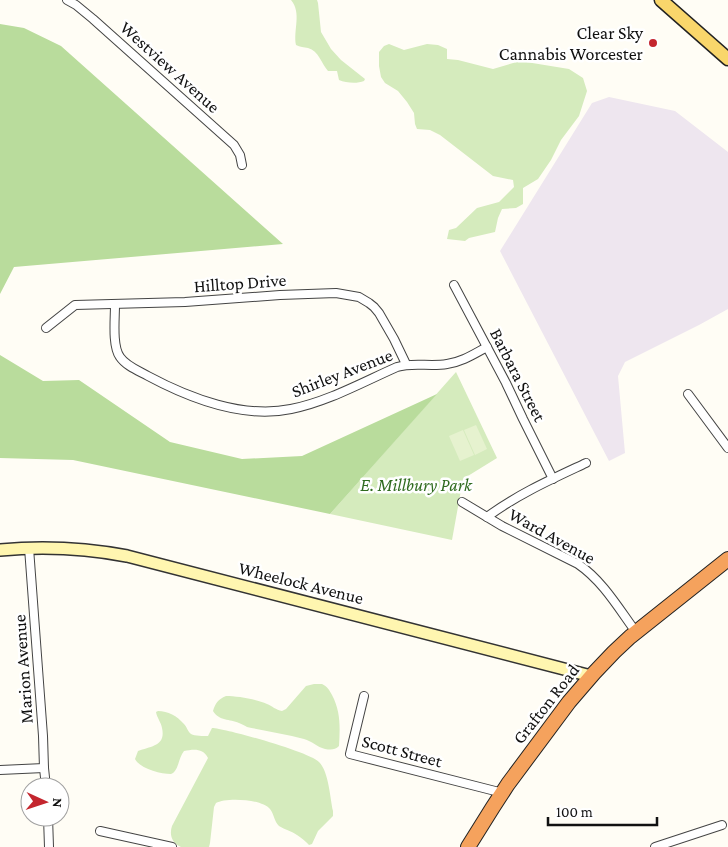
<svg xmlns="http://www.w3.org/2000/svg" width="728" height="847" font-family="'Crimson Pro',serif">
  <style>
    .industrial { fill: #eee6ef }
    .green { fill: #d5ebbd }
    .forest { fill: #b9dc9c }
    .pitch { fill: #e6f2cf }
    .lines { fill: none; stroke-linecap: round; stroke-linejoin: round }
    .street-casing { stroke: #444; stroke-width: 10 }
    .secondary-casing { stroke: #333; stroke-width: 14 }
    .primary-casing { stroke: #222; stroke-width: 15 }
    .highway-casing { stroke: #222; stroke-width: 16 }
    .street { stroke: #fff; stroke-width: 8 }
    .secondary { stroke: #fff6b0; stroke-width: 11 }
    .primary { stroke: #f9d66b; stroke-width: 12 }
    .highway { stroke: #f5a25d; stroke-width: 14 }
    .poi-dot { fill: #c4262e; stroke: #fff; stroke-width: 2 }
    .labels { text-anchor: middle; dominant-baseline: central; stroke-width: 5; stroke-linejoin: round; paint-order: stroke }
    .poi-label { font-size: 18px; fill: #111; stroke: #fff; text-anchor: end }
    .street-label { font-size: 18px; fill: #111; stroke: #fff }
    .park-label { font-size: 18px; font-style: italic; fill: #2f6b1f; stroke: #fff }
  </style>
  <rect width="100%" height="100%" fill="#fffdf5"/>
  <!-- industrial -->
  <path class="industrial" d="M609 97 675 111 728 152V309L699 325 625 362 618 376 625 453 609 461 500 251 592 103Z"/>
  <!-- green -->
  <g class="green">
    <path d="M291 0H317L318 3 321 32 331 49 341 60 365 79 364 81C357 84 346 83 339 80L337 71H328C321 63 319 51 308 48 304 47 300 47 296 45 293 30 302 13 291 0Z"/>
    <path d="M389 44 404 50 427 44 438 45 447 49V59L458 60 493 69 520 61 569 69 583 78 587 91 579 116 561 140 551 160 538 179 523 188V204L516 208 502 209 498 218 495 232 469 238 465 241 447 239 449 230 456 228 477 208 499 202 514 187 513 180 493 176 440 135 430 130 417 129 415 124 414 113 407 102 398 91 385 83 381 77 379 66V52L384 46Z"/>
    <path d="M456 372 497 458 463 479 452 540 330 514Z"/>
    <path d="M314 684C316 684 319 684 322 684 327 686 330 691 332 695 341 712 340 728 339 746 335 750 331 750 325 749 317 747 312 741 304 739 286 734 266 731 247 727 245 726 242 724 239 723 230 719 219 721 213 711 215 704 218 699 226 696 237 696 256 699 267 704 272 706 276 710 282 711L286 709 306 686Z"/>
    <path d="M158 711C168 711 177 716 184 724 187 727 188 732 191 734 195 736 203 736 208 736L212 728C228 729 309 752 319 762 329 772 330 798 333 811V816L318 831 312 844 309 845C306 842 302 838 297 835 292 831 285 830 279 826 274 821 274 814 270 809 262 799 226 797 216 803L214 807 210 843 209 847H181C172 843 169 835 172 826L208 758C203 748 194 749 184 751 178 758 179 771 171 774 160 774 139 768 135 759L138 751C151 746 166 746 162 728 161 722 157 718 156 712Z"/>
  </g>
  <!-- forest -->
  <g class="forest">
    <path d="M0 24 24 28 61 46 283 244 14 267 0 294Z"/>
    <path d="M0 355 43 381 79 380 170 442 242 459 302 456 437 394 330 514 73 460 0 458Z"/>
  </g>
  <!-- pitch -->
  <g class="pitch">
    <path d="M476 425 487 449 475 455 464 430Z"/>
    <path d="M463 430 474 455 460 461 449 436Z"/>
  </g>
  <g class="lines">
    <defs>
      <g id="street">
        <path d="M67 0 76 5 93 19 234 145 240 155 242 165"/>
        <path d="M454 285 506 383 523 419 553 479"/>
        <path d="M115 305C115 319 112 346 120 357 126 366 139 371 148 376 189 398 244 419 291 409 327 402 363 382 397 367 413 362 430 367 447 364 462 362 474 354 487 347"/>
        <path d="M46 328 75 305 185 302 280 295 336 293 359 297 369 303 374 307 379 313 394 339 406 364"/>
        <path d="M688 394 728 448"/>
        <path d="M462 502 502 526 578 564C603 581 619 609 636 632"/>
        <path d="M487 517C518 494 552 479 586 463"/>
        <path d="M29 548 43 736 44 768 46 787"/>
        <path d="M364 696 350 754 503 793"/>
        <path d="M0 770 44 768"/>
        <path d="M48 817 49 847"/>
        <path d="M100 831 172 847"/>
        <path d="M655 847 722 825"/>
      </g>
      <path id="secondary" d="M0 550C43 546 85 548 127 556L591 676"/>
      <path id="primary" d="M661 0 728 59"/>
      <path id="highway" d="M468 847 493 807 508 784 569 702 594 673 614 652 630 637 728 559"/>
    </defs>
    <!-- street casing -->
    <use href="#street" class="street-casing"/>
    <!-- secondary casing -->
    <use href="#secondary" class="secondary-casing"/>
    <!-- primary casing -->
    <use href="#primary" class="primary-casing"/>
    <!-- highway casing -->
    <use href="#highway" class="highway-casing"/>
    <!-- street -->
    <use href="#street" class="street"/>
    <!-- secondary -->
    <use href="#secondary" class="secondary"/>
    <!-- primary -->
    <use href="#primary" class="primary"/>
    <!-- highway -->
    <use href="#highway" class="highway"/>
  </g>
  <!-- markers -->
  <circle class="poi-dot" cx="653" cy="43" r="5"/>
  <g class="labels">
    <!-- poi labels -->
    <g class="poi-label">
      <text x="643" y="33">Clear Sky<tspan x="643" dy="21">Cannabis Worcester</tspan></text>
    </g>
    <!-- street labels -->
    <g class="street-label">
      <text transform="translate(170 67) rotate(42)">Westview Avenue</text>
      <text transform="translate(240 283) rotate(-4)">Hilltop Drive</text>
      <text transform="translate(342 373) rotate(-21)">Shirley Avenue</text>
      <text transform="translate(518 375) rotate(63)">Barbara Street</text>
      <text transform="translate(552 536) rotate(29)">Ward Avenue</text>
      <text transform="translate(301 583) rotate(14)">Wheelock Avenue</text>
      <text transform="translate(23 669) rotate(-94)">Marion Avenue</text>
      <text transform="translate(546 704) rotate(-52)">Grafton Road</text>
      <text transform="translate(402 751) rotate(15)">Scott Street</text>
    </g>
    <!-- park labels -->
    <g class="park-label">
      <text x="416" y="485">E. Millbury Park</text>
    </g>
  </g>
  <!-- north arrow -->
  <g transform="translate(45 802) rotate(93)"><circle r="24" fill="#ffffff" stroke="#a0a0a0"/>
  <path d="M0-4L9 19L0 12L-9 19Z" fill="#c4262e"/>
  <text y="-8" font-size="14" font-weight="bold" text-anchor="middle" fill="#111111">N</text>
  </g>
  <!-- scale -->
  <path d="M548 817v8h109v-8" fill="none" stroke="#111111" stroke-width="2.5"/>
  <text x="556" y="817" font-size="15" fill="#111111" stroke="#ffffff" stroke-width="4" paint-order="stroke">100 m</text>
</svg>
